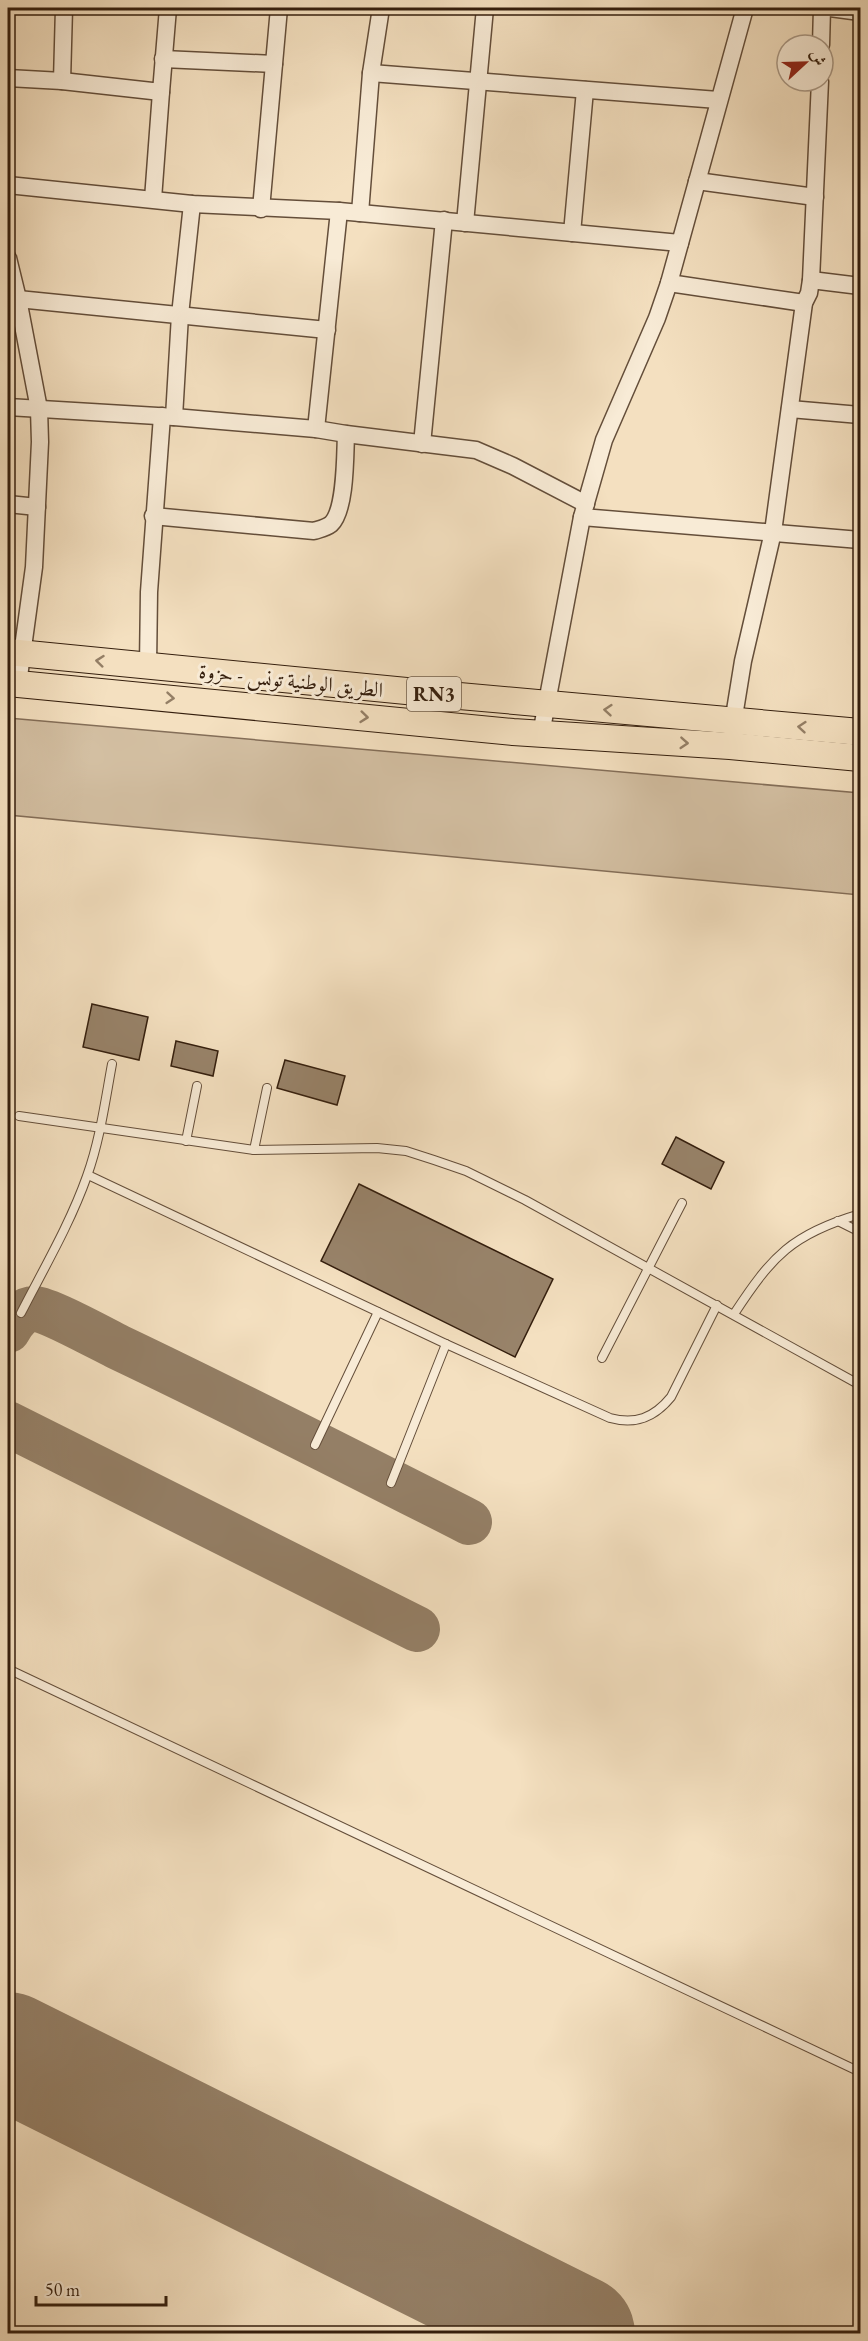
<svg xmlns="http://www.w3.org/2000/svg" width="868" height="2341" font-family="'EB Garamond',Amiri,serif">
  <style>
    .green { fill: #d3bfa2; stroke: #846e58; stroke-width: 1.5 }
    .lines { fill: none; stroke-linecap: round; stroke-linejoin: round }
    .taxiway { stroke: #947f66; stroke-width: 46 }
    .runway { stroke: #947f66; stroke-width: 118 }
    .building { fill: #98836a; stroke: #341e0d; stroke-width: 1.5 }
    .lane-casing { stroke: #644e3a; stroke-width: 10 }
    .street-casing { stroke: #644e3a; stroke-width: 19 }
    .primary-casing { stroke: #341e0d; stroke-width: 28 }
    .lane { stroke: #f8ebd6; stroke-width: 8 }
    .street { stroke: #f8ebd6; stroke-width: 16 }
    .primary { stroke: #f4e0c0; stroke-width: 26 }
    .oneway { stroke: #947f66 }
    .labels { text-anchor: middle; dominant-baseline: central; stroke-width: 6; stroke-linejoin: round; paint-order: stroke }
    .shield { fill: #f8ebd6; stroke: #6f5c49; stroke-width: 1.5 }
    .shield-label { font-size: 20px; font-weight: bold; fill: #341e0d }
    .street-label { font-size: 21px; fill: #341e0d; stroke: #f8ebd6 }
  </style>
  <rect width="100%" height="100%" fill="#f4e0c0"/>
  <filter id="stains"><feTurbulence type="fractalNoise" baseFrequency=".00333" numOctaves="4"/><feColorMatrix values="0 0 0 0 .2 0 0 0 0 .09 0 0 0 0 .02 0 0 0 .5 -.17"/></filter>
  <radialGradient id="worn" r=".72"><stop offset=".6" stop-color="#630" stop-opacity="0"/><stop offset="1" stop-color="#630" stop-opacity=".3"/></radialGradient>
  <!-- green -->
  <path class="green" d="M8 718 860 793V895L8 815Z"/>
  <g class="lines">
    <!-- taxiway -->
    <g class="taxiway">
      <path d="M8 1330C13 1320 22 1309 35 1309 49 1310 102 1339 118 1347 236 1403 353 1463 469 1522"/>
      <path d="M8 1424 417 1629"/>
    </g>
    <!-- runway -->
    <path class="runway" d="M8 2051 576 2334"/>
  </g>
  <!-- building -->
  <g class="building">
    <path d="M92 1004 148 1017 139 1060 83 1047Z"/>
    <path d="M176 1041 218 1051 213 1076 171 1066Z"/>
    <path d="M285 1060 345 1076 337 1105 277 1088Z"/>
    <path d="M676 1137 724 1162 711 1189 662 1164Z"/>
    <path d="M359 1184 553 1279 515 1357 321 1261Z"/>
  </g>
  <g class="lines">
    <defs>
      <g id="lane">
        <path d="M19 1116 254 1150 377 1148 406 1151 434 1160 466 1171 525 1200 860 1385"/>
        <path d="M186 1141 197 1086"/>
        <path d="M254 1150 267 1088"/>
        <path d="M88 1175 446 1344 610 1418C635 1425 654 1418 671 1397L717 1305"/>
        <path d="M838 1221 860 1232"/>
        <path d="M21 1313C44 1268 70 1224 87 1176 100 1140 105 1102 112 1064"/>
        <path d="M734 1314C772 1256 792 1234 860 1214"/>
        <path d="M602 1358 682 1203"/>
        <path d="M315 1445 378 1312"/>
        <path d="M391 1483 446 1344"/>
        <path d="M8 1669 860 2072"/>
      </g>
      <g id="street">
        <path d="M830 8 860 12"/>
        <path d="M821 45 822 8"/>
        <path d="M163 59 274 64"/>
        <path d="M371 73 718 100"/>
        <path d="M8 78 62 81 161 92 168 8"/>
        <path d="M62 81 64 8"/>
        <path d="M697 181 815 197"/>
        <path d="M8 185 192 204 339 211 680 243"/>
        <path d="M153 199 161 92"/>
        <path d="M261 209 279 8"/>
        <path d="M360 213 371 73 381 8"/>
        <path d="M465 223 485 8"/>
        <path d="M572 233 585 90"/>
        <path d="M8 258 18 299 39 409 40 442 34 567 18 684"/>
        <path d="M811 280 860 286"/>
        <path d="M669 283 804 303"/>
        <path d="M18 299 327 330"/>
        <path d="M8 407 174 417 316 429 346 434 476 450 513 466 586 504"/>
        <path d="M790 409 860 415"/>
        <path d="M174 417 180 315 192 204"/>
        <path d="M316 429 339 211"/>
        <path d="M422 444 444 220"/>
        <path d="M8 504 37 507"/>
        <path d="M153 516 314 531C320 529 326 528 331 524 346 510 345 455 346 434"/>
        <path d="M582 517 860 540"/>
        <path d="M148 666 149 592 162 416"/>
        <path d="M732 729 743 661 773 532 804 303 809 293 811 280 820 81"/>
        <path d="M541 734 582 517 604 440 657 318 669 283 745 8"/>
      </g>
      <g id="primary">
        <path d="M8 652 437 694 860 732"/>
        <path d="M8 683 513 732 730 746 860 758"/>
      </g>
    </defs>
    <!-- lane casing -->
    <use href="#lane" class="lane-casing"/>
    <!-- street casing -->
    <use href="#street" class="street-casing"/>
    <!-- primary casing -->
    <use href="#primary" class="primary-casing"/>
    <!-- lane -->
    <use href="#lane" class="lane"/>
    <!-- street -->
    <use href="#street" class="street"/>
    <!-- primary -->
    <use href="#primary" class="primary"/>
  </g>
  <!-- one-way arrows -->
  <defs><path id="oneway-chevron" d="M-2-3.5L2.5 0L-2 3.5" fill="none" stroke-width="1.6" stroke-linecap="round" stroke-linejoin="round" transform="scale(1.5)"/></defs>
  <g class="oneway">
    <use href="#oneway-chevron" transform="translate(100 661) rotate(-174)"/>
    <use href="#oneway-chevron" transform="translate(170 698) rotate(5)"/>
    <use href="#oneway-chevron" transform="translate(608 710) rotate(-175)"/>
    <use href="#oneway-chevron" transform="translate(364 717) rotate(6)"/>
    <use href="#oneway-chevron" transform="translate(802 727) rotate(-175)"/>
    <use href="#oneway-chevron" transform="translate(684 743) rotate(4)"/>
  </g>
  <g class="labels">
    <!-- shield labels -->
    <rect class="shield" x="407" y="677" width="54" height="34" rx="4.5"/>
    <g class="shield-label">
      <text x="434" y="694">RN3</text>
    </g>
    <!-- street labels -->
    <g class="street-label">
      <text transform="translate(291 680) rotate(6)">الطريق الوطنية تونس - حزوة</text>
    </g>
  </g>
  <!-- margin -->
  <rect width="868" height="2341" fill="none" stroke="#f4e0c0" stroke-width="30"/>
  <rect x="9" y="9" width="850" height="2323" fill="none" stroke="#341e0d" stroke-width="3"/>
  <rect x="15" y="15" width="838" height="2311" fill="none" stroke="#341e0d" stroke-width="1.5"/>
  <!-- north arrow -->
  <g transform="translate(805 63) rotate(68)"><circle r="28" fill="#f8ebd6" stroke="#aa9986" stroke-width="1.5"/>
  <path d="M0-4.5L10 22L0 15L-10 22Z" fill="#8f2418"/>
  <text y="-9" font-size="16" font-weight="bold" text-anchor="middle" fill="#341e0d">ش</text>
  </g>
  <!-- scale -->
  <path d="M36 2296v9h130v-9" fill="none" stroke="#341e0d" stroke-width="3"/>
  <text x="45" y="2296" font-size="18" fill="#341e0d" stroke="#f8ebd6" stroke-width="4.5" paint-order="stroke">50 m</text>
  <rect width="100%" height="100%" filter="url(#stains)"/>
  <rect width="100%" height="100%" fill="url(#worn)"/>
</svg>
